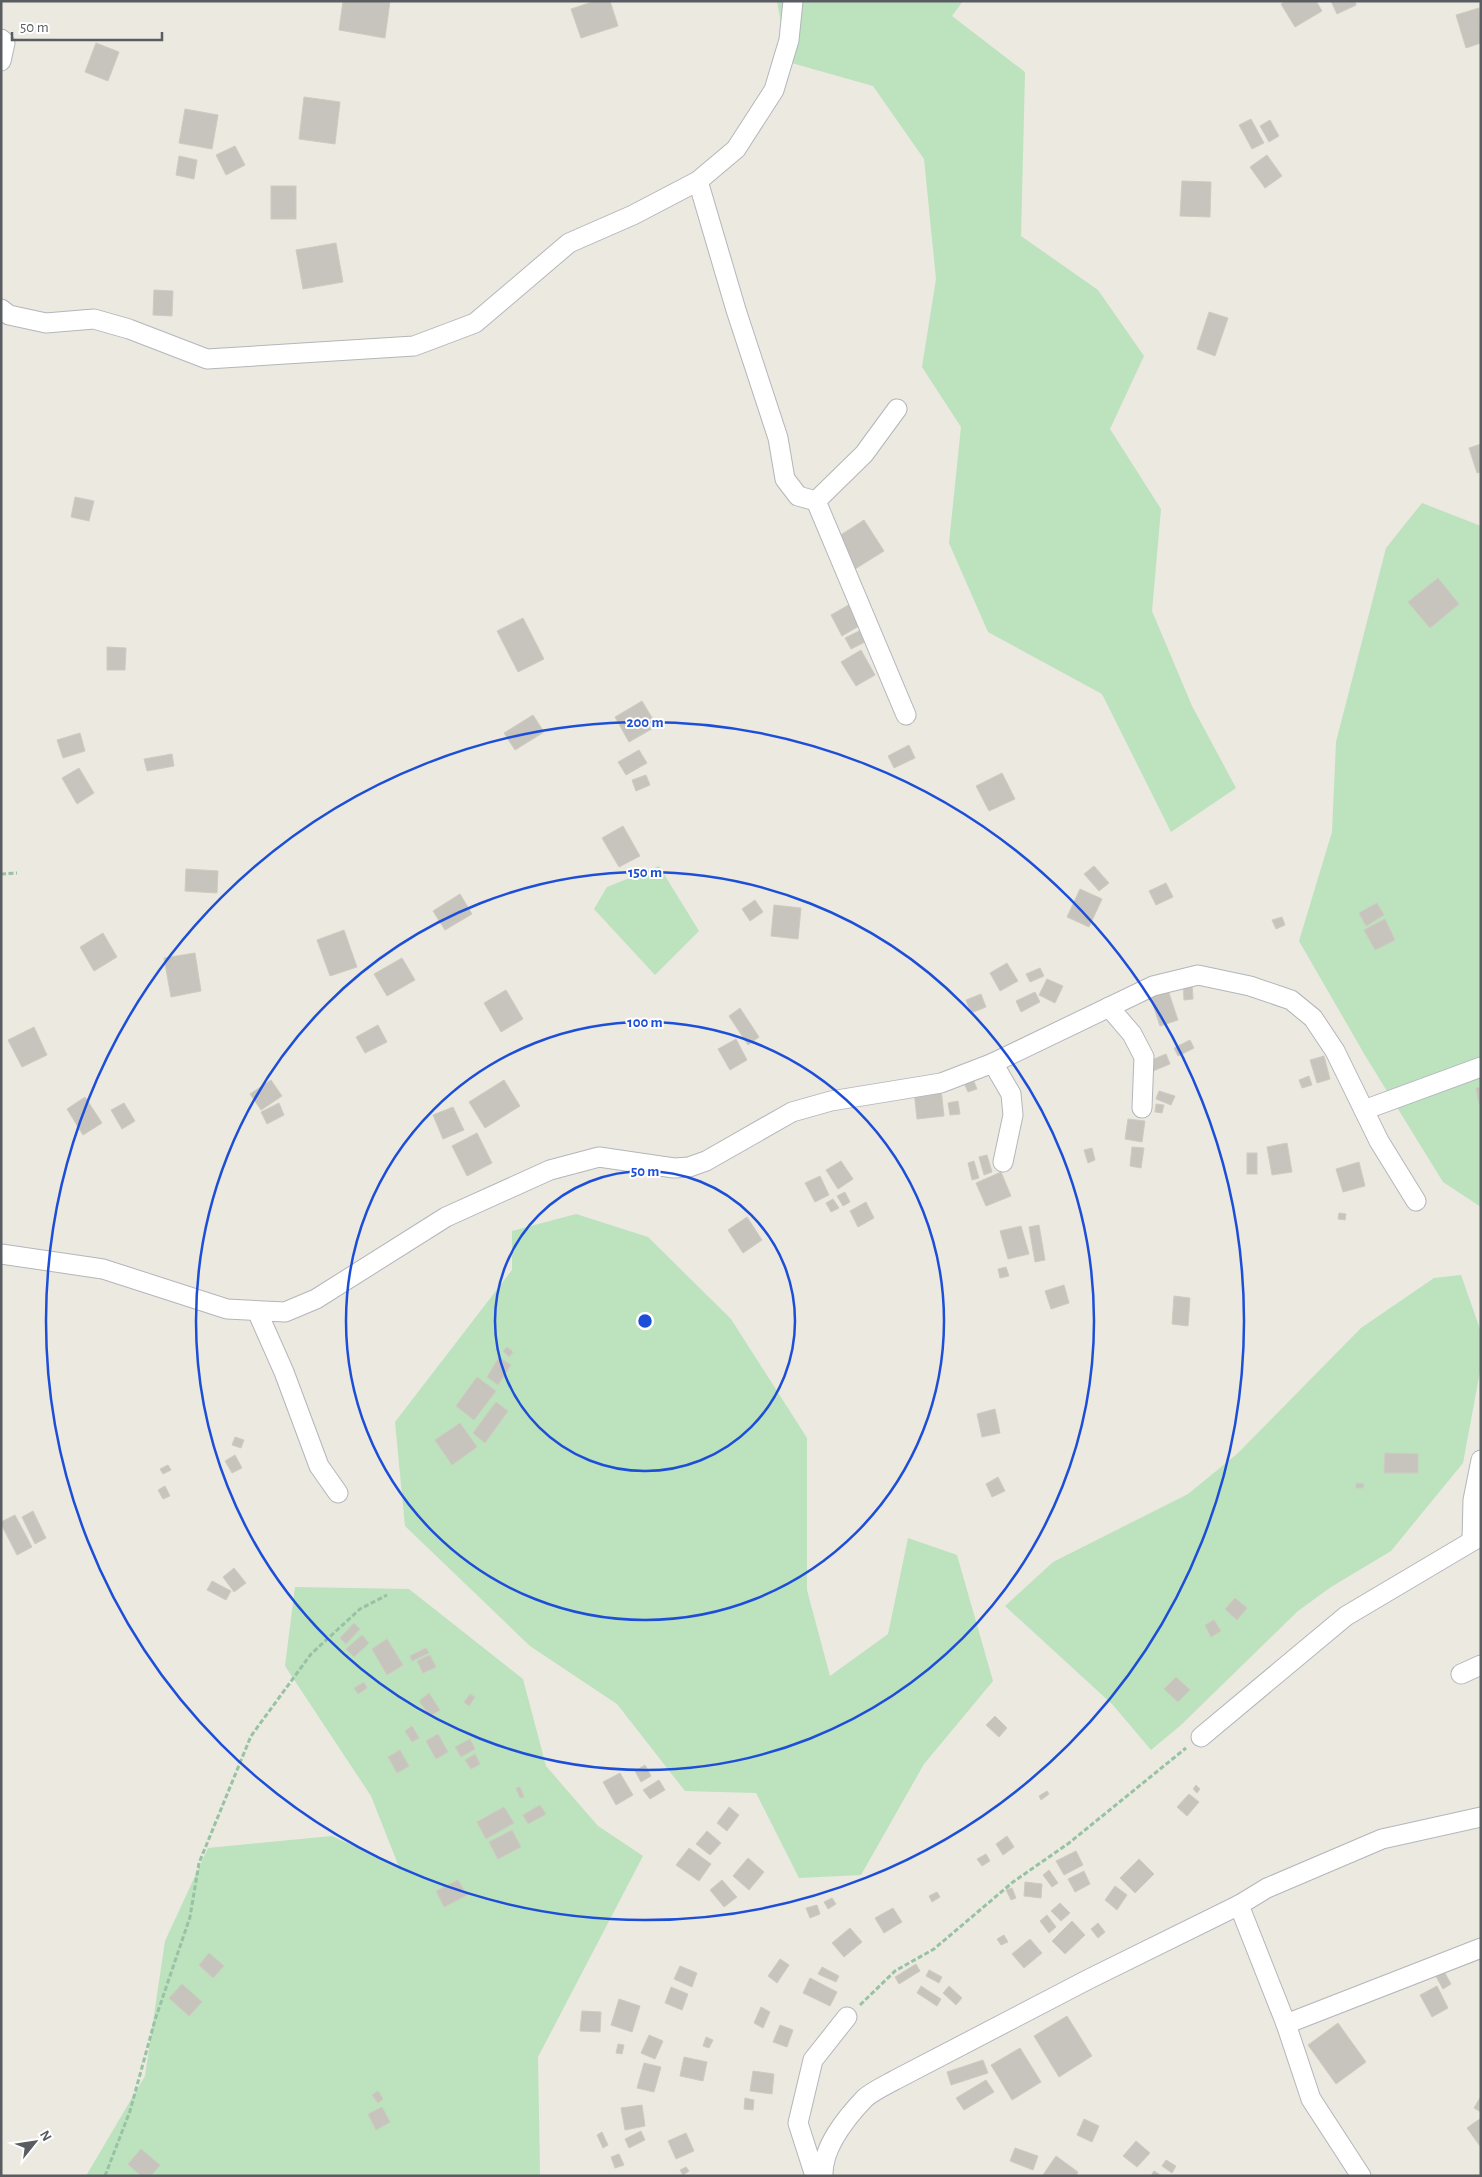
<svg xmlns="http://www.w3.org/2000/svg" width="1482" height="2177" font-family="'Alegreya Sans',sans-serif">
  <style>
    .green { fill: #bde2be }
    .building { fill: #c6c4bd; stroke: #cfcbbf }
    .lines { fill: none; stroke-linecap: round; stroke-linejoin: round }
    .minor-casing { stroke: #b3b6ba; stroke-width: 21 }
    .path { stroke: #97c2a4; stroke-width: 3; stroke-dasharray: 5 2.5; stroke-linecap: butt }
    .minor { stroke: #fff; stroke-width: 19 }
    .ring { fill: none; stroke: #1d4ed8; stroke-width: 2.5 }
    .centre { fill: #1d4ed8; stroke: #fff; stroke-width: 2.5 }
    .ring-label { font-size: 15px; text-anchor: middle; font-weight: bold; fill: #1d4ed8; stroke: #fff; stroke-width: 4; stroke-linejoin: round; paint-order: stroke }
  </style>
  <rect width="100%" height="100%" fill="#ebe9e0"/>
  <!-- green -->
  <g class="green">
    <path d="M777 1H963L952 16 1025 72 1021 236 1098 290 1144 356 1110 429 1161 509 1152 611 1192 706 1236 788 1171 832 1102 694 988 632 949 543 961 427 922 367 936 279 924 159 873 86 788 62Z"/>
    <path d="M1422 503 1481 526V1207L1443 1182 1366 1057 1299 941 1332 832 1336 742 1386 548Z"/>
    <path d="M659 866 699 931 655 975 594 909 607 887Z"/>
    <path d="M576 1214 648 1237 731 1319 807 1438V1590L830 1676 888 1634 908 1538 957 1555 993 1681 924 1764 861 1875 799 1878 756 1793 685 1791 617 1704 530 1646 405 1526 395 1422 512 1270V1231Z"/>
    <path d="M1461 1275 1481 1332V1366L1463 1463 1391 1551 1331 1587 1298 1611 1181 1725 1151 1750 1113 1705 1005 1606 1053 1562 1188 1494 1237 1454 1361 1328 1434 1278Z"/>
    <path d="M295 1587 409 1589 523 1679 546 1766 598 1826 643 1856 538 2057 540 2176H86L145 2076 165 1941 208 1848 332 1836 399 1867 371 1796 285 1666Z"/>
  </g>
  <!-- building -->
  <g class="building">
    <path d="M343 1H390L385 38 339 30Z"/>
    <path d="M595 1H610L618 26 581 38 571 9Z"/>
    <path d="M1286 1H1316L1322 11 1295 27 1281 4Z"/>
    <path d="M1331 1H1355L1356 5 1337 14Z"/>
    <path d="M1479 8 1481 43 1466 48 1456 15Z"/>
    <path d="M96 43 119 52 108 81 85 72Z"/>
    <path d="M304 97 340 102 335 144 299 139Z"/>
    <path d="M185 109 218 115 212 149 179 143Z"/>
    <path d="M1251 119 1264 143 1252 149 1239 125Z"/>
    <path d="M1270 120 1279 136 1269 142 1260 126Z"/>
    <path d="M235 146 245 165 226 175 216 155Z"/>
    <path d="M1267 155 1282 176 1265 188 1250 167Z"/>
    <path d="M179 156 197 160 194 179 176 175Z"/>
    <path d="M1182 181 1211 182 1210 217 1180 216Z"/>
    <rect x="271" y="186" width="25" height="33"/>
    <path d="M336 243 343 282 303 289 296 250Z"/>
    <path d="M154 290 173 291 172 316 153 315Z"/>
    <path d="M1209 312 1228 318 1215 356 1197 349Z"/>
    <path d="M1481 444V472L1477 473 1469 448Z"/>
    <path d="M75 497 94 501 89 521 71 517Z"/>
    <path d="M864 520 884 551 855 569 836 538Z"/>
    <path d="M1438 578 1459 604 1430 628 1408 602Z"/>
    <path d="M852 603 864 623 842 636 831 615Z"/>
    <path d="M523 618 544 659 518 672 497 631Z"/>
    <path d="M861 630 867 641 851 649 845 638Z"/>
    <path d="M107 647 126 648 125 670H107Z"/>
    <path d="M861 650 875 675 856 686 841 662Z"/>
    <path d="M642 701 657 726 629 742 615 717Z"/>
    <path d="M533 715 544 732 515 750 504 733Z"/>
    <path d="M80 733 85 751 63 758 57 740Z"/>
    <path d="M909 745 915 758 894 768 888 756Z"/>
    <path d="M639 750 647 763 626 775 618 762Z"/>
    <path d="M172 754 174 766 147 771 144 759Z"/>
    <path d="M79 768 94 793 77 804 62 778Z"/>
    <path d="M1002 773 1015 799 989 811 976 786Z"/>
    <path d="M646 775 650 785 636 791 632 780Z"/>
    <path d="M623 826 640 856 619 867 602 838Z"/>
    <path d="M1094 866 1109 883 1099 891 1084 874Z"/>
    <path d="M186 869 218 871 217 893 185 891Z"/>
    <path d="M1166 883 1173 897 1156 905 1149 891Z"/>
    <path d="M1080 889 1102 899 1089 927 1067 917Z"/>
    <path d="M460 894 472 914 445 930 433 911Z"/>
    <path d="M755 900 763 912 750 921 742 909Z"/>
    <path d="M1377 903 1384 915 1366 926 1359 913Z"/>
    <path d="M774 905 801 908 798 939 771 936Z"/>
    <path d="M1282 917 1285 925 1276 929 1272 920Z"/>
    <path d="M1385 919 1395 940 1375 950 1364 930Z"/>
    <path d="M344 930 357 967 330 976 317 940Z"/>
    <path d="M103 933 117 957 94 971 80 947Z"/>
    <path d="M195 953 201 991 171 997 164 958Z"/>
    <path d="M402 958 415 980 387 996 374 974Z"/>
    <path d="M1007 963 1018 981 1000 991 990 973Z"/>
    <path d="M1040 968 1044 976 1030 982 1026 974Z"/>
    <path d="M1047 979 1063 986 1055 1003 1039 995Z"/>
    <path d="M1192 979 1193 999 1184 1000 1183 980Z"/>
    <path d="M506 990 523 1019 501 1032 484 1003Z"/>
    <path d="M1168 990 1178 1020 1160 1026 1150 996Z"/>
    <path d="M1035 992 1040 1002 1021 1012 1016 1001Z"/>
    <path d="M981 994 986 1007 971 1013 966 1000Z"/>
    <path d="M740 1008 759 1037 748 1045 729 1016Z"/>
    <path d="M378 1025 387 1042 365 1053 356 1037Z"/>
    <path d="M34 1027 47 1055 22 1067 8 1040Z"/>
    <path d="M736 1039 747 1060 730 1070 718 1049Z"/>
    <path d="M1190 1040 1194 1048 1178 1056 1174 1048Z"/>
    <path d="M1166 1054 1170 1064 1153 1071 1149 1061Z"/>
    <path d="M1324 1056 1330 1079 1317 1083 1310 1060Z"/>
    <path d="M1309 1076 1312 1085 1302 1088 1299 1080Z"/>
    <path d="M973 1079 977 1089 968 1092 964 1083Z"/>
    <path d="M271 1080 282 1096 261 1110 250 1094Z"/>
    <path d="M504 1080 520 1106 485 1128 469 1102Z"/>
    <path d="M1481 1087V1104H1479L1476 1088Z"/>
    <path d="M941 1089 944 1116 917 1119 914 1091Z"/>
    <path d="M1159 1091 1175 1096 1171 1105 1156 1099Z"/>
    <path d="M85 1097 102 1123 83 1135 67 1109Z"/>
    <path d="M958 1101 960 1114 950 1115 948 1103Z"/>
    <path d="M124 1103 135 1121 122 1129 111 1110Z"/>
    <path d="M279 1103 284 1115 267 1124 261 1112Z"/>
    <path d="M1156 1104 1164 1105 1162 1113 1155 1112Z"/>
    <path d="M453 1107 464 1130 443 1139 433 1115Z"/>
    <path d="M1128 1119 1145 1121 1142 1142 1125 1139Z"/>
    <path d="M477 1133 492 1163 467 1176 452 1146Z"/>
    <path d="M1287 1143 1292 1172 1272 1175 1267 1147Z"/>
    <path d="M1132 1147 1144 1148 1141 1168 1130 1166Z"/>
    <path d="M1092 1148 1095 1160 1088 1163 1084 1150Z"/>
    <rect x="1247" y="1153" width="10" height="21"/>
    <path d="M987 1155 992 1172 984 1175 979 1157Z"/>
    <path d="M841 1161 853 1179 838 1189 826 1170Z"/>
    <path d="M974 1161 979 1178 972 1180 968 1163Z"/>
    <path d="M1359 1162 1365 1186 1343 1192 1336 1169Z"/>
    <path d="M1001 1172 1011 1196 986 1206 976 1183Z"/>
    <path d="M820 1176 829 1195 815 1202 805 1183Z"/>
    <path d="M845 1192 850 1202 843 1206 837 1196Z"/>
    <path d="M833 1199 839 1208 831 1212 826 1203Z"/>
    <path d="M866 1202 874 1218 858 1227 850 1211Z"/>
    <path d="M1339 1213 1346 1214 1345 1220 1338 1219Z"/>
    <path d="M747 1217 762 1240 743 1253 728 1230Z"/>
    <path d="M1039 1225 1045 1260 1035 1262 1029 1227Z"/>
    <path d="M1021 1226 1029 1254 1008 1259 1000 1231Z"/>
    <path d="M1006 1267 1009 1276 1000 1278 998 1269Z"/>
    <path d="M1064 1285 1069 1303 1051 1309 1045 1291Z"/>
    <path d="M1174 1296 1190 1298 1188 1326 1172 1324Z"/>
    <path d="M507 1347 513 1352 509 1357 503 1351Z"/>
    <path d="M499 1357 511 1365 498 1385 487 1377Z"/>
    <path d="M477 1377 496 1391 474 1420 456 1406Z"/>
    <path d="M496 1402 508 1411 485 1443 473 1433Z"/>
    <path d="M995 1409 1000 1433 982 1437 977 1414Z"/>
    <path d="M460 1423 477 1447 452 1465 435 1440Z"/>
    <path d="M235 1437 244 1440 241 1448 232 1445Z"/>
    <path d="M1385 1453 1418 1454V1473H1384Z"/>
    <path d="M235 1455 242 1468 232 1473 225 1461Z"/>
    <path d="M168 1465 171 1470 163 1474 160 1469Z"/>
    <path d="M998 1477 1005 1491 992 1497 986 1484Z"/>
    <path d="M1356 1483 1364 1484 1363 1488H1356Z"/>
    <path d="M165 1486 170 1496 163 1499 158 1490Z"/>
    <path d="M33 1511 46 1538 35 1544 22 1517Z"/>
    <path d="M15 1515 32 1547 17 1555 1 1524V1522Z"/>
    <path d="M234 1568 246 1583 234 1592 223 1577Z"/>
    <path d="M212 1581 231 1591 226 1600 207 1590Z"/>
    <path d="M1235 1598 1247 1608 1237 1620 1225 1609Z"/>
    <path d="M1214 1620 1221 1631 1211 1637 1205 1625Z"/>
    <path d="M354 1623 360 1629 346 1644 340 1638Z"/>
    <path d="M362 1635 369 1643 354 1657 346 1649Z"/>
    <path d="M387 1639 403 1665 387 1675 372 1649Z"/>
    <path d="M426 1648 429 1653 412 1661 410 1656Z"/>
    <path d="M430 1655 436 1667 423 1673 417 1661Z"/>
    <path d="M1176 1677 1190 1690 1178 1702 1164 1689Z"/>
    <path d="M364 1682 367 1688 358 1694 354 1688Z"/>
    <path d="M429 1693 440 1710 430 1716 419 1701Z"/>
    <path d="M470 1694 475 1697 469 1706 464 1702Z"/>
    <path d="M995 1716 1007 1728 999 1737 986 1725Z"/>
    <path d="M412 1726 419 1738 412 1742 405 1731Z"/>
    <path d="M438 1734 448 1752 436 1759 426 1741Z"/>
    <path d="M470 1739 475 1749 461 1757 455 1747Z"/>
    <path d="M400 1750 409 1766 397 1773 388 1757Z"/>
    <path d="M475 1754 480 1764 471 1769 465 1760Z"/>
    <path d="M645 1765 651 1776 641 1782 635 1771Z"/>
    <path d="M620 1773 633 1795 616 1805 603 1782Z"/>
    <path d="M659 1780 665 1790 650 1799 643 1790Z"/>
    <path d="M1196 1785 1200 1789 1197 1793 1193 1789Z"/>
    <path d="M520 1787 524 1797 520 1798 516 1788Z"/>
    <path d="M1047 1791 1049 1794 1041 1800 1039 1796Z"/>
    <path d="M1189 1794 1199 1802 1187 1816 1177 1807Z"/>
    <path d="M540 1805 546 1814 528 1824 523 1815Z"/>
    <path d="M504 1807 514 1823 486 1839 477 1822Z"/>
    <path d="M729 1807 739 1815 727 1831 717 1823Z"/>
    <path d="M512 1830 521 1847 498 1859 489 1842Z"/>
    <path d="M707 1831 721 1843 710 1855 696 1844Z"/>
    <path d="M1007 1836 1014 1847 1003 1855 996 1844Z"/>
    <path d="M689 1848 711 1864 699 1881 676 1865Z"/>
    <path d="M1076 1851 1083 1865 1064 1875 1056 1861Z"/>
    <path d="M986 1854 990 1861 982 1866 977 1859Z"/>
    <path d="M748 1858 764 1872 749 1890 733 1876Z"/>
    <path d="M1139 1859 1154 1874 1135 1893 1120 1878Z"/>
    <path d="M1049 1870 1058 1883 1052 1887 1043 1875Z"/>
    <path d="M1084 1871 1090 1884 1075 1892 1068 1879Z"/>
    <path d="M458 1880 467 1895 444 1907 436 1891Z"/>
    <path d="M722 1880 737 1897 724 1907 710 1890Z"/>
    <path d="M1025 1882 1042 1884 1041 1898 1024 1896Z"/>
    <path d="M1115 1886 1127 1895 1117 1910 1105 1900Z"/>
    <path d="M1012 1888 1016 1898 1011 1900 1006 1890Z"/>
    <path d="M937 1892 940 1897 932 1902 929 1896Z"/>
    <path d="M832 1898 836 1904 828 1909 824 1902Z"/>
    <path d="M1060 1903 1070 1913 1061 1921 1051 1911Z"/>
    <path d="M817 1905 820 1914 810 1918 806 1908Z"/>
    <path d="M893 1908 902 1922 884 1933 875 1918Z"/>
    <path d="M1047 1915 1056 1927 1049 1933 1040 1921Z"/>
    <path d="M1072 1921 1085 1935 1065 1954 1052 1941Z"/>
    <path d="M1098 1923 1105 1932 1098 1938 1091 1929Z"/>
    <path d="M850 1928 862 1942 844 1957 832 1943Z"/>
    <path d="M1004 1935 1008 1942 1001 1945 997 1939Z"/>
    <path d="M1030 1939 1042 1953 1024 1968 1012 1954Z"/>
    <path d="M209 1953 224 1966 213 1978 199 1965Z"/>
    <path d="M780 1959 789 1965 777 1983 768 1976Z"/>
    <path d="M916 1964 920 1971 899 1984 895 1977Z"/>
    <path d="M680 1966 697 1973 692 1987 674 1979Z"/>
    <path d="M1441 1966 1451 1984 1443 1989 1433 1971Z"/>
    <path d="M822 1967 839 1976 836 1982 818 1974Z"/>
    <path d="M929 1970 942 1977 939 1983 926 1976Z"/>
    <path d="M810 1978 837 1992 830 2006 803 1993Z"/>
    <path d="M182 1984 202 2002 189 2016 169 1998Z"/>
    <path d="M921 1986 941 1999 937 2006 917 1993Z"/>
    <path d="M949 1986 962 1998 956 2005 943 1993Z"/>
    <path d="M1437 1986 1448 2008 1432 2017 1420 1995Z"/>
    <path d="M671 1987 688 1994 682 2010 665 2003Z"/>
    <path d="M619 1999 640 2006 632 2032 611 2025Z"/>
    <path d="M761 2007 770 2012 763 2028 754 2023Z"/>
    <path d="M582 2011 601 2012 600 2032 580 2031Z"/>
    <path d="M1067 2016 1092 2056 1059 2077 1034 2036Z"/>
    <path d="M1338 2023 1366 2062 1336 2084 1308 2045Z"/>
    <path d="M780 2025 793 2030 787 2047 773 2042Z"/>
    <path d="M649 2035 663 2041 655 2059 641 2053Z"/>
    <path d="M706 2037 713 2040 709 2048 703 2046Z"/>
    <path d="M618 2044 624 2045 622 2054 616 2053Z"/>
    <path d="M1020 2048 1041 2082 1012 2100 991 2065Z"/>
    <path d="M684 2057 707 2062 703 2081 680 2076Z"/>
    <path d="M983 2060 988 2073 951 2085 947 2072Z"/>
    <path d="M644 2063 661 2067 654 2092 637 2088Z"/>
    <path d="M753 2071 774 2074 772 2094 750 2091Z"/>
    <path d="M986 2080 994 2092 964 2110 956 2098Z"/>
    <path d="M378 2091 383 2099 378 2103 372 2095Z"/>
    <path d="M1481 2096V2112L1474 2108Z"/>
    <path d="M745 2098 754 2100 753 2110 744 2109Z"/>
    <path d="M642 2105 645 2126 625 2130 621 2108Z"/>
    <path d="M382 2107 390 2122 376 2130 368 2114Z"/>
    <path d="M1481 2118V2145L1480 2146 1467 2128Z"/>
    <path d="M1084 2119 1099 2126 1092 2142 1077 2135Z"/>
    <path d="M641 2131 645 2140 629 2148 625 2139Z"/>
    <path d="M602 2132 608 2145 603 2148 597 2135Z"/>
    <path d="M686 2133 694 2151 676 2159 668 2141Z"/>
    <path d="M1136 2141 1150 2153 1137 2167 1123 2156Z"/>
    <path d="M1015 2148 1038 2156 1033 2170 1010 2161Z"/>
    <path d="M141 2149 160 2165 151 2176H141L128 2164Z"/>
    <path d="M619 2154 624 2165 615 2168 611 2157Z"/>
    <path d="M1056 2156 1078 2172 1076 2176 1043 2175Z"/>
    <path d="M1166 2160 1176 2166 1172 2173 1162 2166Z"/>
    <path d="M686 2167 689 2171 683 2175 680 2170Z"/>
    <path d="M1154 2171 1162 2176H1151Z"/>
  </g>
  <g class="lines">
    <defs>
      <g id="minor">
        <path d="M1 39 5 43 1 61"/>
        <path d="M698 181 736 310 778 438 785 479 798 496 816 501 906 715"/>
        <path d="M1 309 9 315 46 323 94 319 129 329 207 359 414 346 475 323 569 243 633 215 698 181 736 149 774 90 789 40 793 1"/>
        <path d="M816 501 864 454 897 409"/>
        <path d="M1109 1007 1132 1034 1144 1057 1142 1108"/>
        <path d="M993 1063 1011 1094 1013 1115 1003 1162"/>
        <path d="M1364 1110 1481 1067"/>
        <path d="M1 1254 103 1269 227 1309 285 1312 316 1299 446 1217 550 1170 599 1157 674 1168 689 1167 706 1161 792 1112 831 1101 941 1083 993 1063 1153 986 1198 975 1250 986 1291 1000 1313 1018 1335 1051 1379 1141 1416 1201"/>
        <path d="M257 1311 284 1372 319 1466 338 1493"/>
        <path d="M1472 1541 1473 1500 1481 1460"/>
        <path d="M1461 1674 1481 1665"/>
        <path d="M1201 1737 1346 1616 1481 1536"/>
        <path d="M1239 1905 1286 2024 1311 2099 1361 2176"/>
        <path d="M1286 2024 1481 1948"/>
        <path d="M815 2176 798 2123 813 2060 847 2017"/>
        <path d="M823 2176C822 2147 846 2118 865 2098 873 2091 886 2085 895 2080L1089 1979 1239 1905 1267 1888 1382 1839 1481 1817"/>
      </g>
    </defs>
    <!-- minor casing -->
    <use href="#minor" class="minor-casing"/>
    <!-- path -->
    <g class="path">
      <path d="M1 874 17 873"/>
      <path d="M860 2005 895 1971 934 1949 1013 1882 1069 1843 1186 1748"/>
      <path d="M105 2176 130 2111 155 2020 190 1917 199 1863 251 1736 311 1654 360 1609 387 1595"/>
    </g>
    <!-- minor -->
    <use href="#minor" class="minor"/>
  </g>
  <!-- distance rings -->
  <g class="ring">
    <circle cx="645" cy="1321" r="150"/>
    <circle cx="645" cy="1321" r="299"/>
    <circle cx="645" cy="1321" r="449"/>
    <circle cx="645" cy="1321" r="599"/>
  </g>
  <circle cx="645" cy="1321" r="8" class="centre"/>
  <g class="ring-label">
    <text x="645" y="727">200 m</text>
    <text x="645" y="877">150 m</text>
    <text x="645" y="1027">100 m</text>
    <text x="645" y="1176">50 m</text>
  </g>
  <!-- border -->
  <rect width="1482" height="2177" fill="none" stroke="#595c60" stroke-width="5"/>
  <!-- north arrow -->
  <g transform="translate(35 2142) rotate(60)" stroke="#ffffff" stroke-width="4" paint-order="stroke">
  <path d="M0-4L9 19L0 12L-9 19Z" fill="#595c60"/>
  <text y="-8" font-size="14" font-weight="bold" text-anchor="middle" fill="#595c60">N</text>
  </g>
  <!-- scale -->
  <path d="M12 32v8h150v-8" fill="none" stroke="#595c60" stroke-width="2.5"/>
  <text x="20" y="32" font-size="15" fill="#595c60" stroke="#ffffff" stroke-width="4" paint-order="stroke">50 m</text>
</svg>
